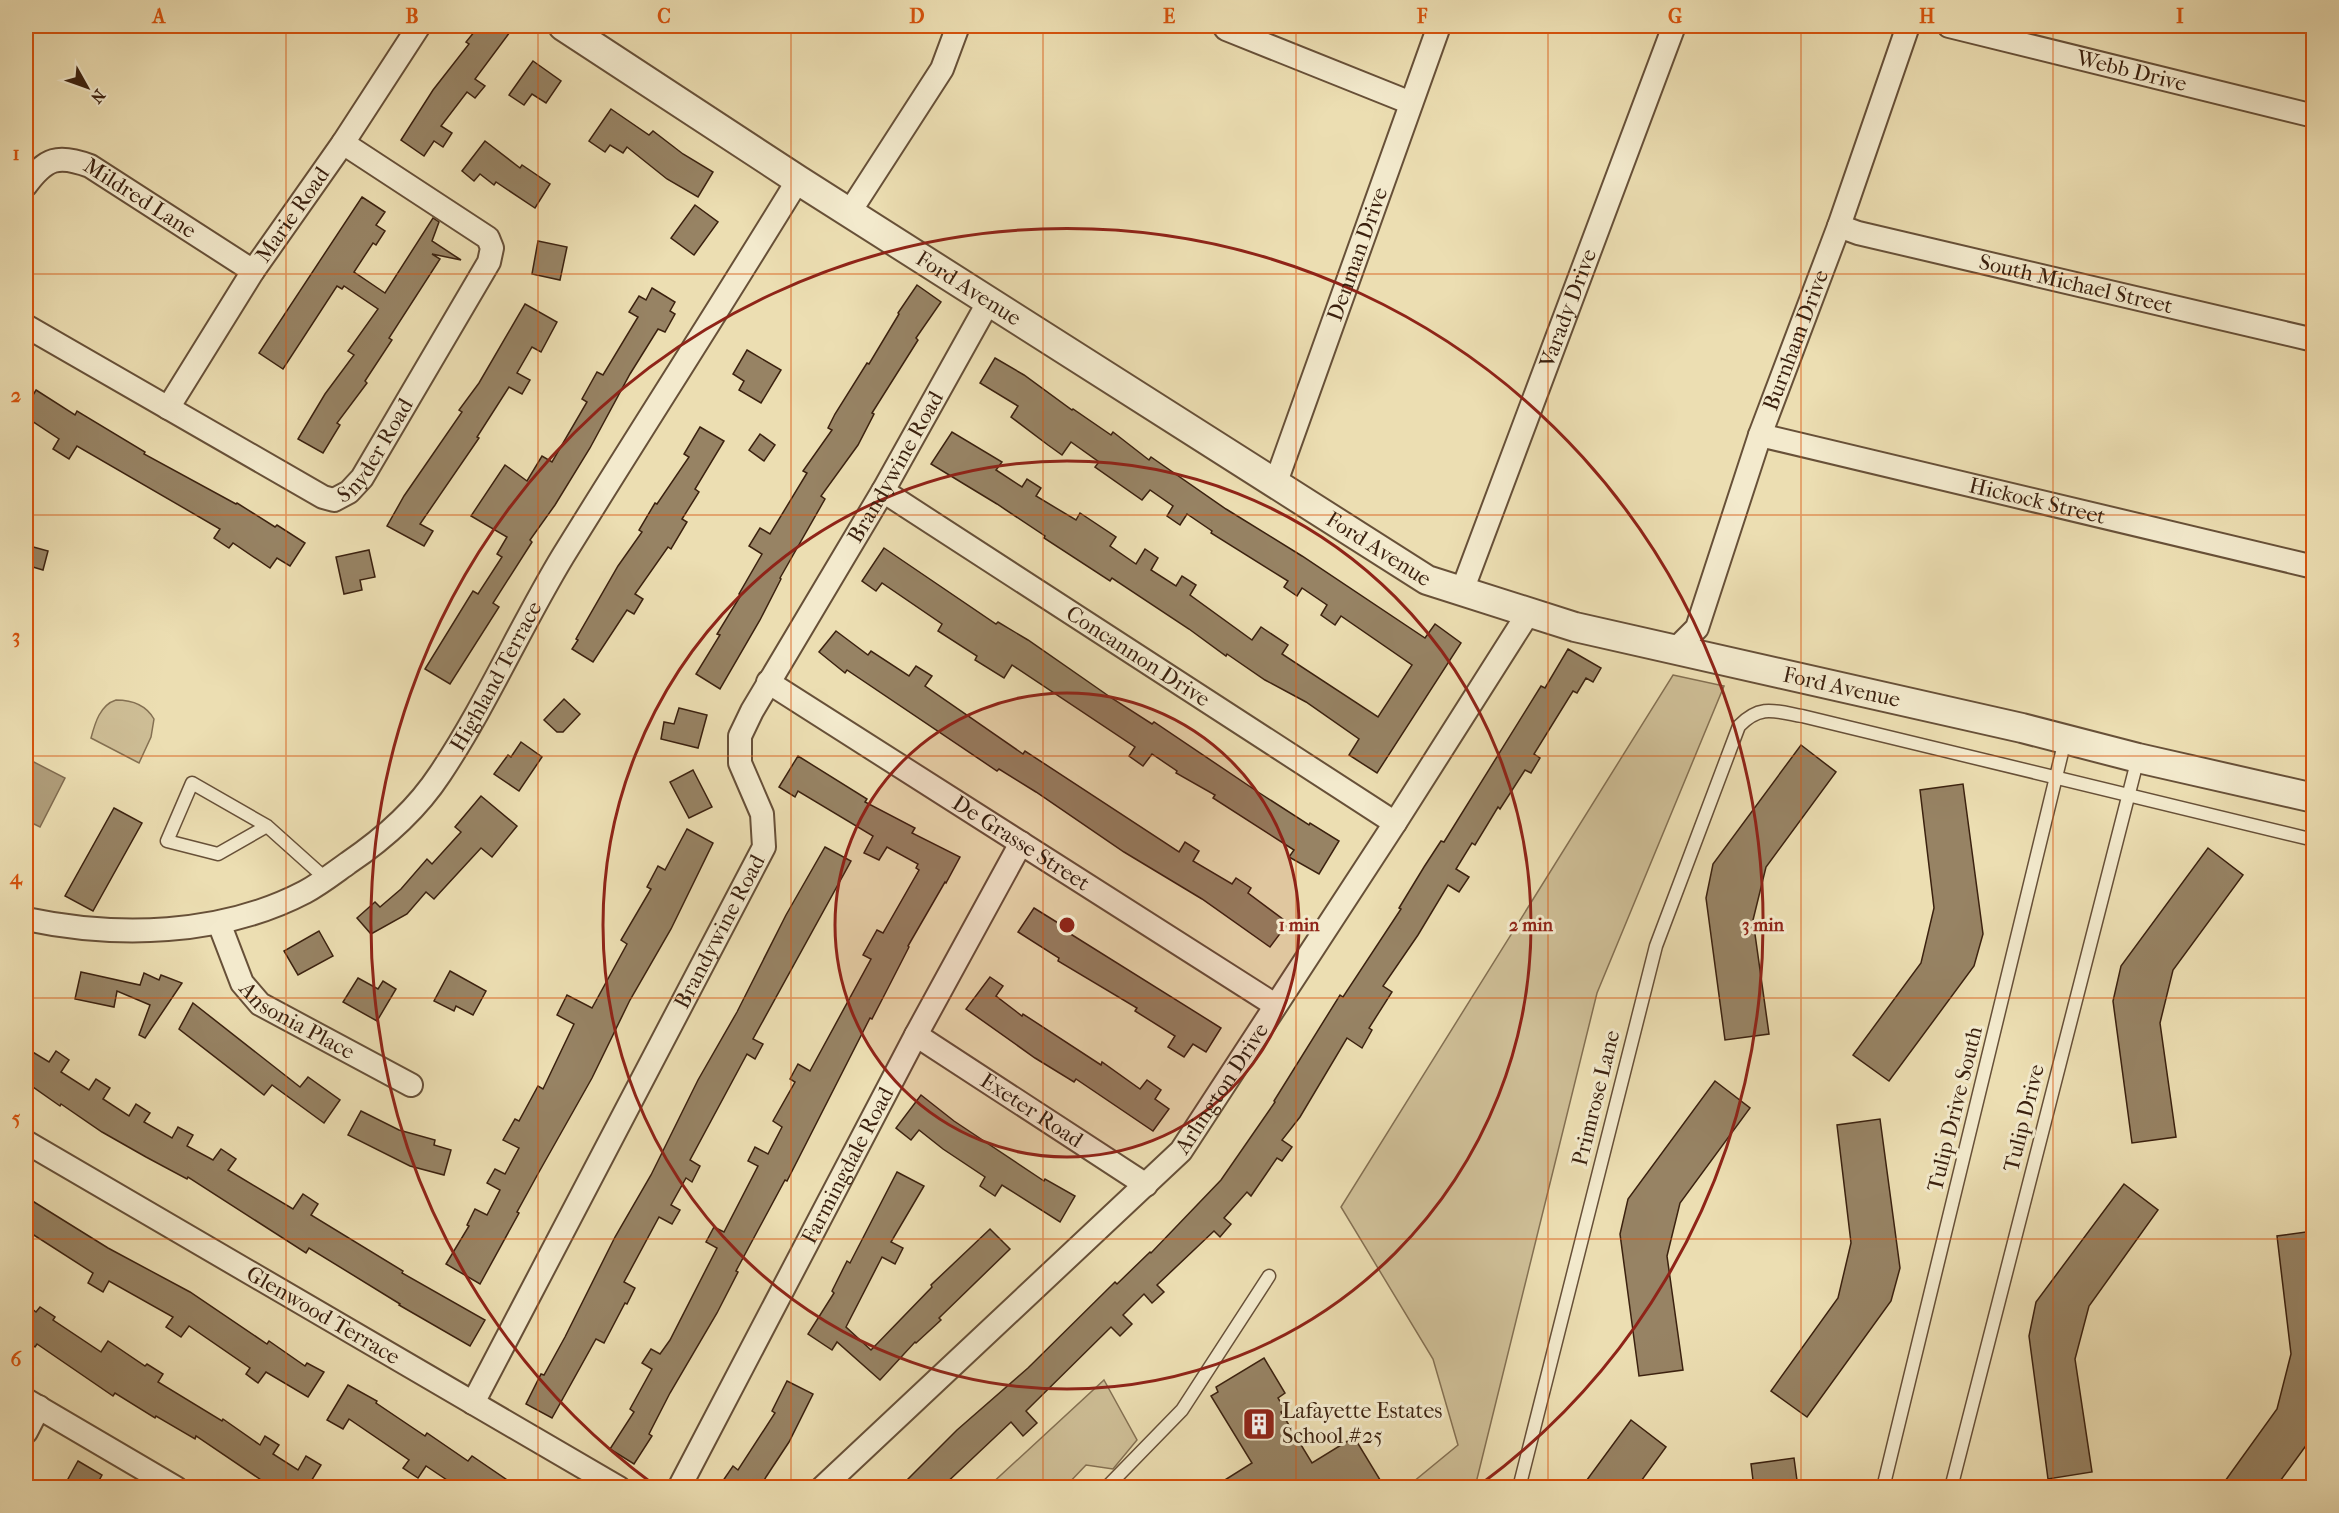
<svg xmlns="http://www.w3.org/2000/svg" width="2339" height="1513" font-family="'IM FELL French Canon',serif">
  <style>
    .green { fill: #cebe96; stroke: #847052; stroke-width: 1.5 }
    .water { fill: #b09e7b; stroke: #816c50; stroke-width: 1.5 }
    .building { fill: #978364; stroke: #3b210f; stroke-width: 1.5 }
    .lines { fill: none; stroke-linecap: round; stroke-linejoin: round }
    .service-casing { stroke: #675038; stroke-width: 15 }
    .minor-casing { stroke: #675038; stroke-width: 26 }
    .tertiary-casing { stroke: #675038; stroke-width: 32 }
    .service { stroke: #f3eacd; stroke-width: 12 }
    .minor { stroke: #f3eacd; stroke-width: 22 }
    .tertiary { stroke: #f3eacd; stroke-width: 28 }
    .grid { fill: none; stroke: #d7530c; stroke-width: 1.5; stroke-opacity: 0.55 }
    .ring { fill: none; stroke: #8f2418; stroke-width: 3 }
    .labels { text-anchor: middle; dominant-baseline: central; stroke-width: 6; stroke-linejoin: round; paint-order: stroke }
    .street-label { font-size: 22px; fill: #3b210f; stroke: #f3eacd }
    .poi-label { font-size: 22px; fill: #3b210f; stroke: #f3eacd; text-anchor: start }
    .centre { fill: #8f2418; stroke: #f3eacd; stroke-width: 3 }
    .ring-label { font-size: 18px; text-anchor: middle; font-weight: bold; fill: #8f2418; stroke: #f3eacd; stroke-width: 6; stroke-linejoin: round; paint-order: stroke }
    .neatline { fill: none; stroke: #d7530c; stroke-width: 2 }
    .grid-label { font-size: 20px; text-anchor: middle; font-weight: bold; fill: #d7530c }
  </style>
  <rect width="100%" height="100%" fill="#ecdeb2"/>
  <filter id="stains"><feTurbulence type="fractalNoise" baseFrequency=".00333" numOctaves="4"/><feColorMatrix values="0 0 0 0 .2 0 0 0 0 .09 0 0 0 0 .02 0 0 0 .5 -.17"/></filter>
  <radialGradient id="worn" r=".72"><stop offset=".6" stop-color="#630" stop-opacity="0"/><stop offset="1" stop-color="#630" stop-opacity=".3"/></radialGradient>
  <!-- green -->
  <g class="green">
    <path d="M1673 675 1724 686 1597 993 1475 1487H1407L1458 1445 1433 1359 1341 1207Z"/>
    <path d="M116 700C131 700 146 705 154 719L151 737 139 763 91 738C95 723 100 705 116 700Z"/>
    <path d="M1104 1380 1137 1440 1113 1469 1086 1465 1065 1487H988Z"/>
  </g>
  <!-- water -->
  <path class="water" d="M26 758 65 778 40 827 26 820Z"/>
  <!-- building -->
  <g class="building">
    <path d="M479 26H502L510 32 475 79 485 86 475 98 467 92 441 126 452 133 443 147 434 141 424 156 401 140 433 90 469 44 466 42Z"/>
    <path d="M533 61 561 81 546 103 532 94 524 105 509 95Z"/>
    <path d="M611 109 649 135 653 131 683 154 713 172 698 197 667 179 627 147 623 153 610 145 605 152 589 141Z"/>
    <path d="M485 141 520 168 522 165 550 184 535 208 496 182 494 185 480 174 474 181 462 171Z"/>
    <path d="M362 197 385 212 376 225 385 231 376 245 373 243 354 272 385 293 433 218 439 222 432 241 461 260 432 254 440 259 389 338 392 340 365 381 367 383 337 423 340 425 323 453 298 439 325 394 354 355 348 351 378 309 344 286 342 289 337 286 283 369 259 353Z"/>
    <path d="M695 205 718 222 694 255 671 238Z"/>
    <path d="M538 241 567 247 560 280 532 274Z"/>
    <path d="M917 285 941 302 916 338 918 340 872 413 874 414 858 445 821 496 825 499 780 578 781 579 760 620 720 689 696 674 720 635 717 634 741 595 739 594 762 554 749 546 760 528 770 534 807 473 803 471 832 430 828 428 835 414 867 363 869 364 899 314 898 313Z"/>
    <path d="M652 288 675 302 670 311 675 314 665 332 658 329 630 374 590 448 555 505 530 540 532 542 493 603 499 607 450 684 425 669 473 591 478 594 502 557 497 554 507 537 471 516 505 465 527 481 542 456 552 462 587 402 582 399 597 372 603 375 638 317 629 312 639 296 646 300Z"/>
    <path d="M525 304 557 322 541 352 532 347 517 373 530 380 522 394 509 387 477 437 479 438 420 524 433 531 424 546 387 526 404 496 462 412 459 410 479 383Z"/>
    <path d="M747 350 781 370 761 403 739 390 744 381 733 374Z"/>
    <path d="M995 358 1024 375 1072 410 1073 409 1111 435 1113 432 1149 460 1151 457 1226 509 1302 556 1425 638 1435 624 1461 643 1377 773 1349 755 1359 739 1306 702 1265 680 1227 654 1226 656 1189 629 1112 578 1110 581 1044 538 1045 536 997 504 931 464 952 432 1002 462 996 470 1022 487 1027 479 1041 488 1036 496 1076 520 1080 513 1116 537 1110 546 1136 564 1145 549 1158 558 1151 570 1176 586 1182 576 1196 585 1190 595 1252 640 1261 627 1288 645 1282 654 1378 717 1412 665 1341 616 1335 625 1321 615 1327 605 1302 588 1297 596 1284 587 1288 581 1211 533 1212 531 1187 514 1180 525 1167 516 1173 506 1150 490 1142 500 1095 467 1099 462 1071 442 1062 455 1048 445 1011 417 1018 406 980 383Z"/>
    <path d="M36 390 75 415 77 411 145 452 144 454 236 504 237 503 275 527 277 525 305 543 290 566 277 558 270 568 233 543 229 548 214 538 220 529 77 446 69 459 53 449 59 439 26 417V407Z"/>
    <path d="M700 427 724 441 695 489 699 492 682 519 687 522 671 549 668 547 635 594 643 599 634 614 627 610 593 662 572 649 578 640 576 639 618 566 642 532 639 530 655 503 657 504 689 457 684 454Z"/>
    <path d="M760 434 775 445 764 461 749 450Z"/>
    <path d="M26 545 48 551 43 570 26 565Z"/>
    <path d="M884 548 996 624 998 622 1028 640 1113 699 1152 724 1154 722 1258 792 1309 825 1310 823 1339 841 1319 874 1289 857 1294 850 1213 798 1215 795 1176 773 1177 771 1152 754 1143 766 1129 756 1135 747 1012 665 1004 678 975 660 977 656 938 631 942 624 882 583 876 591 862 581Z"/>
    <path d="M369 550 375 577 360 580 362 590 344 594 336 557Z"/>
    <path d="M836 631 868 655 871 651 909 676 916 666 932 676 925 686 1023 754 1025 751 1179 852 1185 842 1199 851 1193 861 1232 884 1236 878 1251 888 1248 893 1288 923 1270 947 1202 899 1124 852 1036 792 999 769 997 771 847 670 845 673 819 652Z"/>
    <path d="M1568 649 1601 668 1593 682 1586 678 1577 693 1573 691 1534 754 1540 758 1531 773 1525 770 1500 809 1498 807 1475 845 1472 843 1456 869 1469 877 1459 892 1448 885 1418 935 1383 986 1392 992 1369 1028 1372 1030 1362 1048 1347 1038 1300 1117 1282 1140 1292 1147 1282 1161 1277 1158 1251 1196 1247 1192 1224 1218 1231 1224 1220 1237 1214 1231 1157 1285 1164 1292 1152 1303 1144 1294 1123 1315 1132 1324 1120 1336 1111 1327 1026 1411 1037 1423 1023 1436 1011 1422 941 1488H899L957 1430 1028 1368 1115 1282 1117 1284 1150 1252 1151 1253 1221 1180 1275 1102 1274 1101 1340 995 1343 997 1401 909 1399 908 1424 867 1441 841 1444 842 1541 686 1545 688Z"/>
    <path d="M564 699 580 714 563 732H557L544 720Z"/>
    <path d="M679 708 707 715 698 748 661 739 664 722 674 724Z"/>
    <path d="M521 742 542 757 519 791 494 774 508 755 511 757Z"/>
    <path d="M1801 745 1836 772 1766 867 1753 920 1769 1034 1725 1040 1706 898 1713 864Z"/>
    <path d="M798 756 867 799 865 802 915 828 912 833 960 857 946 883 945 882 908 946 909 947 888 988 872 1019 870 1018 787 1181 785 1180 736 1271 738 1272 717 1313 670 1393 649 1434 652 1436 634 1464 610 1449 634 1412 630 1409 652 1369 642 1363 651 1349 660 1354 670 1340 717 1248 706 1242 714 1227 724 1232 758 1166 748 1161 755 1147 768 1154 782 1127 773 1121 795 1082 790 1079 798 1064 810 1071 871 959 863 955 877 930 883 933 919 870 916 868 918 864 887 847 879 860 864 853 873 836 798 791 795 797 779 787Z"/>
    <path d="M693 770 712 807 689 818 670 782Z"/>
    <path d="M1963 784 1983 934 1974 966 1889 1081 1853 1055 1921 963 1934 908 1920 790Z"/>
    <path d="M481 796 517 826 492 857 481 848 434 899 426 892 407 914 371 934 357 918 375 902 380 907 401 889 427 859 432 864 461 832 455 827Z"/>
    <path d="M114 808 142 823 93 911 65 896Z"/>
    <path d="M687 829 713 843 671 929 630 1000 592 1078 539 1172 517 1212 519 1213 480 1284 446 1264 469 1226 467 1225 475 1209 487 1215 500 1190 487 1183 495 1169 505 1174 519 1148 503 1140 515 1119 519 1121 538 1086 543 1089 574 1024 557 1015 567 995 592 1008 627 944 621 940 651 889 647 887 658 866 665 870Z"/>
    <path d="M825 847 851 861 753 1039 763 1044 755 1059 747 1054 690 1160 700 1166 692 1182 686 1178 671 1205 680 1210 672 1224 659 1217 624 1282 635 1288 627 1304 625 1303 604 1343 596 1339 552 1418 526 1404 541 1374 544 1375 565 1337 615 1237 651 1175 698 1080 737 1012 786 915Z"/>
    <path d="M2208 848 2243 875 2173 970 2160 1023 2176 1137 2132 1143 2113 1001 2121 966Z"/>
    <path d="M1034 908 1063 926 1061 928 1221 1028 1206 1052 1193 1044 1184 1057 1168 1047 1175 1036 1135 1011 1137 1008 1058 961 1059 958 1018 932Z"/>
    <path d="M319 931 333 956 298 975 284 951Z"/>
    <path d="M450 971 486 991 473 1015 456 1006 454 1011 434 1001Z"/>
    <path d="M81 972 140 985 144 973 159 980 161 975 182 983 145 1038 139 1035 150 1005 117 991 114 1007 75 999Z"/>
    <path d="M990 977 1003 986 996 996 1022 1016 1023 1014 1101 1065 1102 1062 1140 1089 1147 1080 1161 1090 1155 1099 1169 1109 1153 1131 1076 1079 1074 1082 1035 1058 966 1009Z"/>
    <path d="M358 978 378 989 383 981 396 989 377 1021 343 1002Z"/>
    <path d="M193 1003 300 1087 308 1077 340 1100 324 1123 272 1085 264 1095 179 1029Z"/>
    <path d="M26 1048 49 1062 56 1051 69 1060 61 1072 89 1090 96 1079 110 1088 103 1099 129 1116 136 1104 150 1113 144 1122 172 1138 178 1127 193 1135 187 1146 213 1160 221 1149 236 1159 228 1170 293 1209 303 1194 318 1204 311 1215 403 1271 402 1273 485 1320 470 1346 399 1305 400 1304 309 1248 306 1253 188 1177 187 1179 146 1157 102 1132 61 1104 60 1106 26 1082Z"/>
    <path d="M1715 1081 1750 1108 1680 1203 1667 1256 1683 1370 1639 1376 1620 1234 1628 1199Z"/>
    <path d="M921 1095 954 1121 1044 1181 1045 1179 1075 1196 1060 1222 1002 1185 995 1196 980 1186 985 1177 943 1149 919 1130 911 1140 896 1128Z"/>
    <path d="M361 1111 399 1130 435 1140 434 1145 451 1150 444 1175 410 1166 348 1135Z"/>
    <path d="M1880 1119 1900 1268 1891 1301 1807 1417 1771 1391 1838 1298 1851 1243 1837 1125Z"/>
    <path d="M897 1172 924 1186 891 1242 903 1248 895 1264 882 1257 846 1327 871 1350 932 1287 931 1285 990 1229 1010 1249 939 1318 941 1320 916 1343 915 1342 880 1380 837 1342 832 1350 808 1334 834 1293 832 1291 847 1261 850 1263Z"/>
    <path d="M2124 1184 2158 1210 2089 1306 2075 1359 2092 1472 2048 1479 2029 1336 2036 1302Z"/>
    <path d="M26 1197 108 1248 190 1292 267 1344 269 1341 305 1366 307 1363 324 1372 308 1397 266 1372 258 1383 246 1374 250 1368 189 1326 181 1337 166 1327 173 1317 109 1281 103 1292 88 1283 93 1273 26 1230Z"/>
    <path d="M2313 1231V1436L2275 1488H2220L2277 1409 2291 1354 2277 1236Z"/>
    <path d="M26 1304 36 1312 40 1307 55 1317 53 1320 101 1352 108 1341 145 1366 147 1364 163 1374 158 1382 222 1421 223 1419 260 1445 265 1436 279 1445 273 1454 298 1470 306 1456 321 1465 307 1488H273L196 1436 195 1439 156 1416 155 1418 115 1393 113 1396 37 1344 35 1347 26 1340Z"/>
    <path d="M1264 1358 1285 1393 1278 1398 1285 1410 1281 1412 1312 1463 1354 1437 1385 1488H1212L1252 1463 1211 1396 1218 1392 1216 1387Z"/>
    <path d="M787 1381 813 1394 789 1442 766 1477 760 1488H718L733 1466 738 1470 775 1413 772 1411Z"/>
    <path d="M348 1385 377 1401 376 1403 425 1436 427 1433 468 1461 472 1456 519 1488H459L426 1466 418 1478 403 1468 409 1460 349 1419 343 1429 327 1420Z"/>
    <path d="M1631 1420 1666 1447 1636 1488H1581Z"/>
    <path d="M1794 1458 1798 1488H1754L1751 1464Z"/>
    <path d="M78 1461 102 1475 95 1488H63Z"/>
  </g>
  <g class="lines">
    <defs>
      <g id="service">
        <path d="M267 826 218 854 167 841 192 783 267 826 325 878"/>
        <path d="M1106 1488 1182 1410 1269 1276"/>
        <path d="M1519 1488 1656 946 1739 726C1760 704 1775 711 1802 716L2314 840"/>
        <path d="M1883 1488 2065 740"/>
        <path d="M1951 1488 2138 758"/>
      </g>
      <g id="minor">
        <path d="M1224 26 1226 29 1411 103"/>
        <path id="s1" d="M1949 26 2314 116"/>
        <path id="s2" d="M26 185C46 158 58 154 90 166L253 271"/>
        <path d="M849 213 942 69 958 26"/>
        <path id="s3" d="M1839 226 1858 233 2314 340"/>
        <path id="s4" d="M26 326 323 497 334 500 349 492 362 478 489 262 492 248 488 238 343 143"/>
        <path id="s5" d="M168 408 253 271 343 143 419 26"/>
        <path id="s6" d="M1760 435 2314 567"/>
        <path id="s7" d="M1276 482 1439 26"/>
        <path id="s8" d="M883 491 1395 823"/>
        <path id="s9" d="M1462 591 1674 26"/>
        <path id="s10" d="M1676 649 1697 628 1760 435 1839 226 1908 26"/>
        <path id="s11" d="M768 682 1275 1005"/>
        <path id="s12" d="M26 919C116 938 221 936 305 892 320 884 334 873 348 863 382 840 417 809 440 774 486 705 520 627 563 556 641 430 721 306 798 180"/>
        <path id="s13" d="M219 923 242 983 260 1004 411 1085"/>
        <path id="s14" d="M916 1035 1146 1185"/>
        <path id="s15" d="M26 1142 619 1488"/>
        <path d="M26 1400 176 1488"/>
        <path id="s16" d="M473 1403 764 847 762 814 740 763V736L752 711 883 491 989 301"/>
        <path d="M26 1432 39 1407"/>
        <path id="s17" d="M679 1488 916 1035 1021 843"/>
        <path id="s18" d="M822 1488 1181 1151 1395 823 1529 612"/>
      </g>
      <g id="tertiary">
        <path id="s19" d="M563 26 798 180 1427 580 1575 627 2022 728 2138 758 2314 798"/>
      </g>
    </defs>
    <!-- service casing -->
    <use href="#service" class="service-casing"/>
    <!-- minor casing -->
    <use href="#minor" class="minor-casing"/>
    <!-- tertiary casing -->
    <use href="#tertiary" class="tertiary-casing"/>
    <!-- service -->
    <use href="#service" class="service"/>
    <!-- minor -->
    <use href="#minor" class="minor"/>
    <!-- tertiary -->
    <use href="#tertiary" class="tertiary"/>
  </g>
  <!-- grid -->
  <path class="grid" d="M286 26V1488M538 26V1488M791 26V1488M1043 26V1488M1296 26V1488M1548 26V1488M1801 26V1488M2053 26V1488M26 274H2314M26 515H2314M26 756H2314M26 998H2314M26 1239H2314"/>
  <!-- distance rings -->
  <circle cx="1067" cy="925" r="232" fill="#8f2418" fill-opacity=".12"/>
  <g class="ring">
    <circle cx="1067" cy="925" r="232"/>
    <circle cx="1067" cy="925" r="464"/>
    <path d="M653 1484A696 696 0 1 1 1481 1484"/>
  </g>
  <!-- icons -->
  <defs>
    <symbol id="building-square" viewBox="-11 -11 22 22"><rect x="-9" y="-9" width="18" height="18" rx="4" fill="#8f2418" stroke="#f3eacd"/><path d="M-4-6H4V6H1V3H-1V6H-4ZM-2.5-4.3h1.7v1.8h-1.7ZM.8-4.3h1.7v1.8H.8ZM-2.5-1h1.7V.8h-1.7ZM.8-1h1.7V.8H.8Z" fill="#fff"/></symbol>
  </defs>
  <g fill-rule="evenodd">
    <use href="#building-square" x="1240" y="1405" width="38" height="38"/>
  </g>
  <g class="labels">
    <!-- street labels -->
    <g class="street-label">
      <text stroke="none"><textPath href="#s1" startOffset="188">Webb Drive</textPath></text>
      <text stroke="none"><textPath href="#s2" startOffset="134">Mildred Lane</textPath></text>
      <text stroke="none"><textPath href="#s5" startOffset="230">Marie Road</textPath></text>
      <text stroke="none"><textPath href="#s7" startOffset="242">Denman Drive</textPath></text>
      <text stroke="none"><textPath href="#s3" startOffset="244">South Michael Street</textPath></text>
      <text stroke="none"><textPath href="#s19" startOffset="483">Ford Avenue</textPath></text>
      <text stroke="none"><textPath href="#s9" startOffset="302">Varady Drive</textPath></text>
      <text stroke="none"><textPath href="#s10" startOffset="334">Burnham Drive</textPath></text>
      <text stroke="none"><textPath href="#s4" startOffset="420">Snyder Road</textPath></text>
      <text stroke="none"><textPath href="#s16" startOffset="1054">Brandywine Road</textPath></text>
      <text stroke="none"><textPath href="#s6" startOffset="285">Hickock Street</textPath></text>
      <text stroke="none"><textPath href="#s19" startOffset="969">Ford Avenue</textPath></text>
      <text stroke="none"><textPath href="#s8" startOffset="304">Concannon Drive</textPath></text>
      <text stroke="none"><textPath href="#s12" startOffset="579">Highland Terrace</textPath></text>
      <text stroke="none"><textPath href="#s19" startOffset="1455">Ford Avenue</textPath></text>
      <text stroke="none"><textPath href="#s11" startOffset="300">De Grasse Street</textPath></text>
      <text stroke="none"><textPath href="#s16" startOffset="532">Brandywine Road</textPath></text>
      <text stroke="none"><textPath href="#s13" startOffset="132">Ansonia Place</textPath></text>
      <text stroke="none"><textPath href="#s18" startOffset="567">Arlington Drive</textPath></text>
      <text transform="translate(1596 1098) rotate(-76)">Primrose Lane</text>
      <text transform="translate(1955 1109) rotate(-76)">Tulip Drive South</text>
      <text stroke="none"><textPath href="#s14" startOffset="138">Exeter Road</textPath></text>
      <text transform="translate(2024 1118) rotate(-76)">Tulip Drive</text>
      <text stroke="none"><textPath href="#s17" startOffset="364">Farmingdale Road</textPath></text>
      <text stroke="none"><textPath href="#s15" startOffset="344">Glenwood Terrace</textPath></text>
    </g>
    <!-- poi labels -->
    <g class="poi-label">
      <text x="1282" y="1411">Lafayette Estates<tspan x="1282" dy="25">School #25</tspan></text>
    </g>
  </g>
  <circle cx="1067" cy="925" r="9" class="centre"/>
  <g class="ring-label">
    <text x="1299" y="931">1 min</text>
    <text x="1531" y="931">2 min</text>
    <text x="1763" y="931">3 min</text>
  </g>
  <!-- margin -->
  <rect width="2339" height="1513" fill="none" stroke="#ecdeb2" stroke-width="66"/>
  <!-- north arrow -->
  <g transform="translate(87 87) rotate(130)" stroke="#f3eacd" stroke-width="4.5" paint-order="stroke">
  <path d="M0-4.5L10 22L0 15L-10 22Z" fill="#3b210f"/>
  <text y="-9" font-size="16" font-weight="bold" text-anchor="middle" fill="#3b210f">N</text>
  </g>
  <rect x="33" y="33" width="2273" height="1447" class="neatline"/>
  <g class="grid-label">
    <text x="159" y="23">A</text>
    <text x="412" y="23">B</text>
    <text x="664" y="23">C</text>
    <text x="917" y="23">D</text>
    <text x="1169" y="23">E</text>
    <text x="1422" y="23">F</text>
    <text x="1675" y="23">G</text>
    <text x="1927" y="23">H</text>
    <text x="2180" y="23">I</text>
    <text x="16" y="160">1</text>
    <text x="16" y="402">2</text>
    <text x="16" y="643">3</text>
    <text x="16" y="884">4</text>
    <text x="16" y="1125">5</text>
    <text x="16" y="1366">6</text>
  </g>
  <rect width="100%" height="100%" filter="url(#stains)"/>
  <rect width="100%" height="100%" fill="url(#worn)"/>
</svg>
